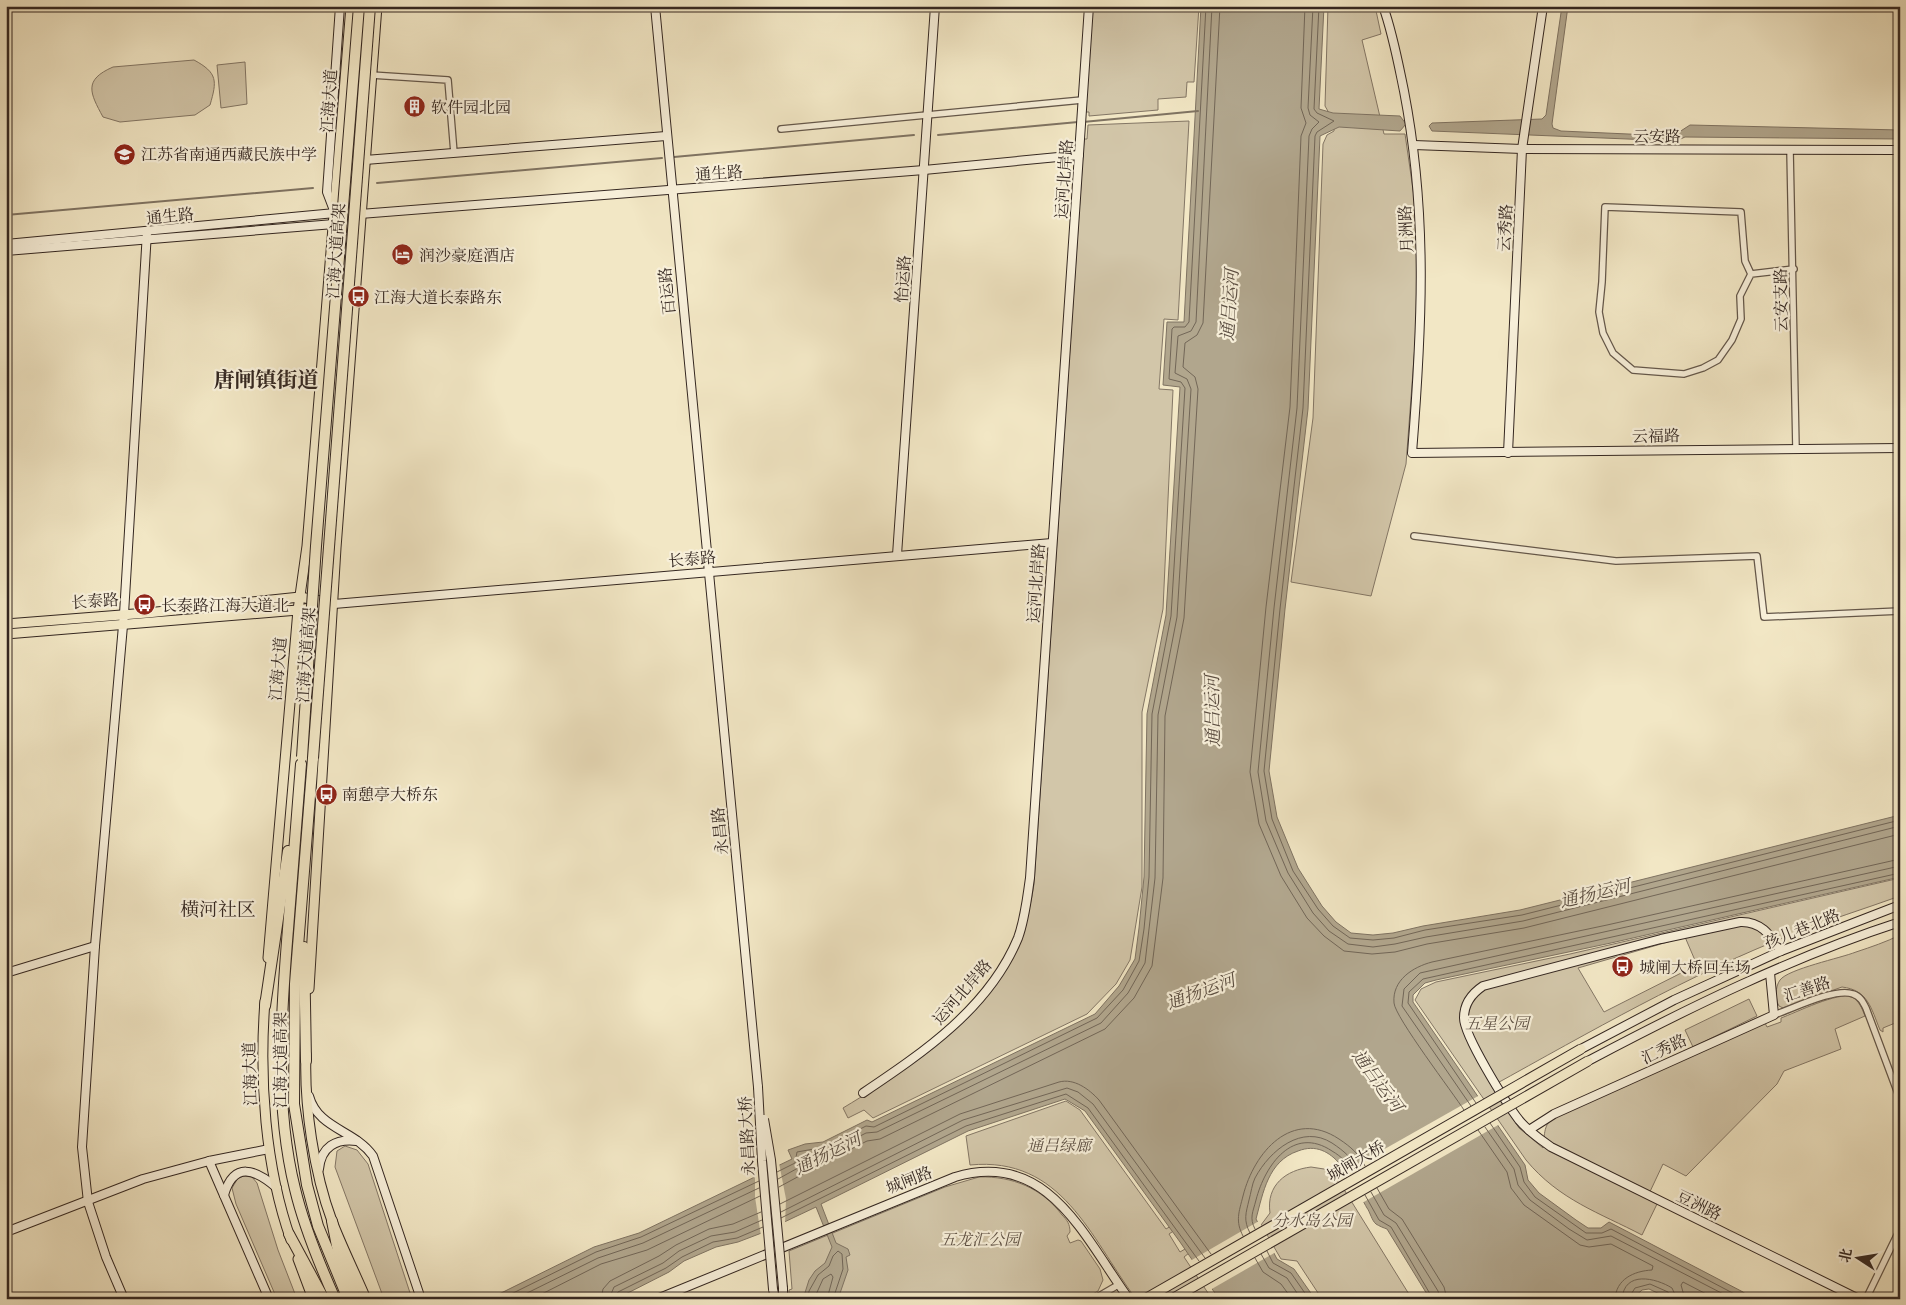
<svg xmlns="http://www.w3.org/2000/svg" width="1906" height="1305" font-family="'IM FELL French Canon','Noto Serif SC',serif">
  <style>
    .green { fill: #d2c6a9; stroke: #837665; fill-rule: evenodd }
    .water { fill: #b1a68d; stroke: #7f7362 }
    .pier { fill: #f2e7c5 }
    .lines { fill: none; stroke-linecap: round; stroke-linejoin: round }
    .shore { stroke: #726657; stroke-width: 1 }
    .stream { stroke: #7f7362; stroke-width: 2 }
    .street-casing { stroke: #64574a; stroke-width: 8 }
    .secondary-casing { stroke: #342721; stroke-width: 10 }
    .primary-casing { stroke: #342721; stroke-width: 11 }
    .highway-casing { stroke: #342721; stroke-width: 12 }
    .street { stroke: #f7efd9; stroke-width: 5.5 }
    .secondary { stroke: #f7efd9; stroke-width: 8 }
    .primary { stroke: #f2e7c5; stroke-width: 9 }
    .highway { stroke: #f2e7c5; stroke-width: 10 }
    .secondary-bridge-casing { stroke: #342721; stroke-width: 10; stroke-linecap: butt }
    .primary-bridge-casing { stroke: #342721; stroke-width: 11; stroke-linecap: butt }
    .highway-bridge-casing { stroke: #342721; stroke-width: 12; stroke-linecap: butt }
    .secondary-bridge { stroke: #f7efd9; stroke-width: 8 }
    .primary-bridge { stroke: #f2e7c5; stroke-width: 9 }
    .highway-bridge { stroke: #f2e7c5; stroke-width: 10 }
    .labels { text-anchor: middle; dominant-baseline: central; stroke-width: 4.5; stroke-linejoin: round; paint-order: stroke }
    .street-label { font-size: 16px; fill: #342721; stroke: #f7efd9 }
    .poi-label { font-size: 16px; fill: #342721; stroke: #f7efd9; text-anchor: start }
    .park-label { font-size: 16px; font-style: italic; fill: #5c4f43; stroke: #f7efd9 }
    .water-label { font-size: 18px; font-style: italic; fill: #5a4d41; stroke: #f7efd9 }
    .quarter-label { font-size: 19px; fill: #342721; stroke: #f7efd9 }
    .district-label { font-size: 21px; font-weight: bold; fill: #342721; stroke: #f7efd9 }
  </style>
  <rect width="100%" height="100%" fill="#f2e7c5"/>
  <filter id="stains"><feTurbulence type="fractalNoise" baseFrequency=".004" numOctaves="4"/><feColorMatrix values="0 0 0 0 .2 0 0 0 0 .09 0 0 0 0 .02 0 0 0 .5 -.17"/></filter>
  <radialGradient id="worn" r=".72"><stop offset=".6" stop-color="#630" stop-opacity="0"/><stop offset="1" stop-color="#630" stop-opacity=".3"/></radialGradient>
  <!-- green -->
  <g class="green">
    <path d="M1092 6H1199L1194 82H1187L1186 97 1158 99V110L1089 116V112H1085Z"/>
    <path d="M1328 6H1375L1381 34 1362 40 1384 134H1405L1422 252 1406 464 1371 596 1291 582 1313 418 1323 144 1327 135 1334 131V115L1329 113 1325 106Z"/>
    <path d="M194 60C218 73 217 81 210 105L195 115 120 122 103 117C90 93 83 80 113 67Z"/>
    <path d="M245 62 247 104 221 108 217 65Z"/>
    <path d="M1189 121 1178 320 1164 319 1159 389 1173 390 1163 609 1142 712V887L1130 960 1116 984 1087 1014 873 1118 864 1110 848 1118 843 1108C934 1053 1018 997 1034 884L1084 139H1087L1088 125Z"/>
    <path d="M1900 878V896C1864 909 1828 920 1793 934 1688 975 1590 1032 1492 1086L1519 1128 1543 1148C1545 1133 1543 1125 1555 1116L1765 1023 1767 1027 1781 1022V1018C1795 1013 1839 991 1852 997 1859 1001 1862 1008 1865 1016L1835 1029 1841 1049 1784 1071 1777 1084 1686 1176 1663 1164 1647 1198 1657 1204 1642 1235C1600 1213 1559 1200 1526 1160L1415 1000 1421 989 1436 982 1570 954ZM1685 937 1697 965 1604 1012 1578 968Z"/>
    <path d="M1900 935V1021L1883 1028V1032L1880 1030C1871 1008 1868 990 1842 987L1783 1008 1779 1006C1775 999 1775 987 1780 980 1788 969 1841 958 1856 952 1871 947 1886 942 1900 935Z"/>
    <path d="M1749 999 1757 1016 1693 1047 1685 1030Z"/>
    <path d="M1066 1101 1080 1110 1166 1229 1171 1226 1178 1228 1169 1234 1180 1252 1190 1246 1189 1253 1184 1257 1212 1299H1136C1090 1237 1062 1156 970 1165L966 1136Z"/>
    <path d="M345 1146 357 1150 368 1164 412 1299H384L335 1167 337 1151Z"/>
    <path d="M1311 1167 1324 1169 1335 1175 1412 1299H1322L1297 1261 1281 1259 1261 1225 1270 1213C1266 1185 1286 1170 1311 1167Z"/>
    <path d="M244 1176 252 1177 257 1183 278 1250 297 1299H277L236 1204 232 1188 238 1178Z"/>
    <path d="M979 1177C1012 1176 1042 1188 1062 1215 1067 1220 1070 1224 1070 1232L1067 1236 1070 1243 1078 1240 1081 1241 1100 1269 1103 1280 1098 1291 1084 1299H789V1290L792 1289 789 1251 945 1187Z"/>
  </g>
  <!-- water -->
  <g class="water">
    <path d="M1201 6H1324L1319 109 1333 113 1400 116 1406 124 1400 131 1339 127 1320 136 1308 409 1285 609 1269 771 1277 817 1298 868 1322 906 1336 922 1351 933 1373 935 1393 933 1423 926 1520 910 1900 815V877L1611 943 1436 980 1425 983 1413 995V1002L1525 1165 1528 1180 1539 1193 1576 1220 1588 1228H1601L1609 1222 1743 1292 1752 1299H1670L1649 1289 1642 1290 1632 1299H1430L1387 1229C1384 1228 1379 1226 1376 1224 1372 1221 1370 1212 1367 1208 1352 1182 1334 1137 1298 1151 1268 1161 1263 1193 1256 1219L1277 1259 1294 1269 1315 1299H1219L1180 1242 1085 1111 1065 1099 968 1131 821 1204 836 1243 848 1249 850 1255 846 1257 848 1270 838 1299H803L809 1280 815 1271 825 1263 832 1247 816 1207 759 1234 738 1242 716 1247 684 1261 669 1272 616 1299H489L594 1247 639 1233 792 1159 788 1150 805 1144 823 1142 867 1120 872 1122 1095 1014 1119 986 1135 959 1139 928 1144 877 1147 714 1166 615 1180 387 1163 385 1167 322H1184Z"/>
    <path d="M1562 6H1568L1552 124 1553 128 1561 131 1673 136 1690 125 1900 130V139L1685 137 1676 141 1432 131 1429 126 1432 123 1542 119 1546 115Z"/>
  </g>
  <!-- pier -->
  <g class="pier">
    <path d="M1480 1095 1500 1124 1362 1203 1344 1172Z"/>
    <path d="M779 1163 786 1199 785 1225 761 1236 755 1197V1174Z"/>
    <path d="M1259 1221 1276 1252 1210 1290 1190 1261Z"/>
  </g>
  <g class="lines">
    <!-- shore -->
    <g class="shore">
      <path d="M1305 6 1301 108 1306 123 1301 136 1290 407 1266 607 1250 772 1259 824 1281 876 1307 918 1324 936 1344 951 1372 954 1395 952 1427 944 1524 928 1900 834"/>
      <path d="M1313 6 1308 108 1310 115 1319 122 1312 129 1309 136 1297 408 1274 608 1258 772 1266 821 1288 873 1313 913 1329 931 1348 944 1373 947 1395 944 1426 937 1523 921 1900 826"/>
      <path d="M1319 6 1314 109 1317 113 1334 121 1317 132 1315 136 1303 408 1280 609 1264 771 1272 819 1293 871 1318 909 1333 926 1350 938 1373 940 1394 938 1425 930 1522 915 1900 820"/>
      <path d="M1476 1103 1408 1003 1409 992 1423 979 1900 873"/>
      <path d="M1471 1106 1402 1006 1404 989 1420 973 1900 866"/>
      <path d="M1464 1110C1453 1093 1395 1017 1394 1003 1392 980 1413 967 1432 962L1607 925 1900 859"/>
      <path d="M1490 1123 1520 1167 1524 1182 1535 1197 1586 1233H1602L1611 1229 1744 1299"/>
      <path d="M1485 1127 1514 1169 1518 1185 1530 1200 1569 1229 1587 1240 1611 1236 1733 1299"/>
      <path d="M1478 1130 1507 1172 1511 1188 1524 1205 1580 1245 1589 1247 1611 1244 1653 1266 1652 1270C1634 1271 1616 1279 1615 1299"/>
      <path d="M777 1172 795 1163 797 1152 825 1147 866 1126 874 1127 1097 1018 1123 990 1139 961 1144 929 1149 877 1152 714 1171 616 1185 388 1181 382 1169 379 1172 329 1174 327H1185L1189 322 1206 6"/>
      <path d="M778 1179 798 1168 804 1156 827 1153 866 1133 877 1132 1101 1023 1128 993 1145 963 1155 878 1158 715 1177 617 1191 389 1187 379 1175 373 1178 336 1191 331 1196 322 1212 6"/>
      <path d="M779 1187 803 1174 811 1162 829 1160 867 1141 880 1139 1105 1029 1134 998 1152 966 1163 878 1165 716 1184 618 1198 389 1195 377 1183 367 1185 343 1197 335 1203 323 1220 6"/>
      <path d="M1377 1188 1389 1209 1402 1219 1444 1287 1447 1299"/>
      <path d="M1371 1192 1384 1215 1396 1223 1438 1291 1440 1299"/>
      <path d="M1365 1195 1379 1220 1391 1227 1433 1299"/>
      <path d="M780 1204 960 1114 1059 1082C1074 1078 1089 1089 1099 1100L1211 1254"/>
      <path d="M781 1212 963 1120 1067 1088 1078 1092 1093 1104 1205 1258"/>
      <path d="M781 1218 966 1126 1066 1094 1088 1108 1199 1261"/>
      <path d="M1255 1229C1249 1218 1253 1212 1256 1200 1265 1165 1293 1125 1332 1151 1342 1157 1348 1163 1353 1173"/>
      <path d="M1250 1233C1243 1220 1246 1213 1249 1200 1251 1193 1252 1184 1255 1178 1270 1150 1302 1124 1332 1143 1344 1151 1352 1158 1359 1170"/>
      <path d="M1243 1236C1235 1221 1239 1212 1243 1196 1254 1152 1292 1108 1339 1139 1351 1147 1359 1154 1365 1166"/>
      <path d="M1267 1251 1273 1263 1291 1273 1309 1299"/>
      <path d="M1261 1254 1269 1268 1287 1278 1301 1299"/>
      <path d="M1255 1258 1263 1272 1281 1284 1292 1299"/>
      <path d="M501 1299 596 1252 641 1237 759 1181"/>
      <path d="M515 1299 598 1258 643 1243 759 1188"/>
      <path d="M532 1299 601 1264 647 1250 760 1196"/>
      <path d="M601 1299 603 1289 610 1281 659 1256 676 1245 709 1229 733 1224 761 1212"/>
      <path d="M609 1299 614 1287 663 1263 679 1251 711 1236 735 1232 762 1220"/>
      <path d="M615 1299 618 1292 666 1268 682 1257 713 1242 737 1238 763 1227"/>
      <path d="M808 1299 809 1291 818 1275 829 1266 833 1256 838 1251 842 1254 843 1269 833 1299"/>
      <path d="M814 1299 823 1279 831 1274 833 1277 827 1299"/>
      <path d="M1622 1299C1624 1270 1656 1278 1672 1288L1677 1299"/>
      <path d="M1628 1299 1635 1288 1650 1284 1668 1292 1671 1299"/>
      <path d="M1685 1299 1681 1285 1683 1282 1716 1299"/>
    </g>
    <!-- stream -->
    <g class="stream">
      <path d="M1083 122 1198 111"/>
      <path d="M938 135 1078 122"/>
      <path d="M674 157 914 135"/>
      <path d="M377 183 662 158"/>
      <path d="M6 215 313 188"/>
    </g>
    <defs>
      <g id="street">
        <path d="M371 75 448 80 454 153"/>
        <path d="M781 129 1082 100"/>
        <path d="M1790 150 1796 449"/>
        <path d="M1751 274 1745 261 1741 212 1605 207 1602 282 1599 312 1603 333 1613 353 1633 370 1684 374 1703 368 1718 360 1732 340 1741 319 1740 296 1751 274 1794 269"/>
        <path d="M1414 536 1616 561 1757 556 1764 617 1900 611"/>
        <path d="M1774 1015C1792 1009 1836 987 1853 994 1860 996 1863 1002 1866 1008L1900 1099"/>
        <path d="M1094 1299 1118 1285"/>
        <path d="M1866 1299 1900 1229"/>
      </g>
      <g id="secondary">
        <path d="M655 6 758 1087"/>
        <path d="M1383 6C1393 34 1398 62 1404 91 1428 215 1422 328 1412 453L1900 448"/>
        <path d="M1414 145 1522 149 1900 150"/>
        <path d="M365 160 666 136"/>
        <path d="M360 214 924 170 1079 155"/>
        <path d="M6 244 335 213 327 192 340 6"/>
        <path d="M6 251 334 224"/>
        <path d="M1508 453 1522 149 1543 6"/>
        <path d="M897 555 935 6"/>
        <path d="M334 604 1052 543"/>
        <path d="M1781 951C1770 935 1761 921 1740 922L1661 939 1483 986C1471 994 1464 1004 1464 1018 1464 1036 1506 1103 1519 1120 1528 1131 1540 1139 1551 1147L1859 1299"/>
        <path d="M6 973 95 946"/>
        <path d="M1581 1049 1674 1000 1781 951 1900 905"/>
        <path d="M1588 1061C1688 1008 1792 957 1900 922"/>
        <path d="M863 1093C924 1052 989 1008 1018 938 1025 919 1027 898 1030 878L1089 6"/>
        <path d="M309 1096C318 1129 355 1130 373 1156L421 1299"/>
        <path d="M1529 1130 1554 1114 1774 1015 1770 973"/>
        <path d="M209 1161 269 1299"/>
        <path d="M319 1169C321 1147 336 1138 357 1141"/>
        <path d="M224 1195C234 1161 255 1169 277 1188"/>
        <path d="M6 1232 143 1179 209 1161 269 1149"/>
        <path d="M783 1288V1299"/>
        <path d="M773 1289 775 1299"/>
        <path d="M124 1299 106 1257 88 1202 82 1147 95 946 124 614 147 232"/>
        <path d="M657 1299 955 1177C1048 1149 1084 1237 1129 1299"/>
      </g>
      <g id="primary">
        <path d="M6 624 147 613 300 597 331 603"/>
        <path d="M6 634 298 610 317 607"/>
        <path d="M268 958 298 610 307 546 351 6"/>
        <path d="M309 989 336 548 377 6"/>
        <path d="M265 1001C259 1078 265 1167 291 1240"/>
        <path d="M306 1054C304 1105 314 1173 332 1221 342 1247 355 1273 366 1299"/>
        <path d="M298 1259 313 1299"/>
      </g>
      <g id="highway">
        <path d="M313 758 295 984 294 1104 307 1185 318 1226 348 1299"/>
        <path d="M301 764C297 819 292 874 288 929 281 1015 274 1104 295 1189 304 1227 319 1263 335 1299"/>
        <path d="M304 947 306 1061"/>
        <path d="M265 1006 288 851"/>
        <path d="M332 1221 338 1251 356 1299"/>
        <path d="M289 1234 324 1299"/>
      </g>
    </defs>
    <!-- street casing -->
    <use href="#street" class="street-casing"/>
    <!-- secondary casing -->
    <use href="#secondary" class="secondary-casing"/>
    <!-- primary casing -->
    <use href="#primary" class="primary-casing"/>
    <!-- highway casing -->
    <use href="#highway" class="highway-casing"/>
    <!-- street -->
    <use href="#street" class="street"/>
    <!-- secondary -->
    <use href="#secondary" class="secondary"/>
    <!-- primary -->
    <use href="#primary" class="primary"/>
    <!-- highway -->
    <use href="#highway" class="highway"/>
    <defs>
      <g id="secondary-bridge">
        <path d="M758 1087 762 1161 773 1289"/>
        <path d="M764 1119 771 1160 783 1288"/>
      </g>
      <g id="primary-bridge">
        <path d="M1145 1299 1581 1049"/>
        <path d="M1172 1299 1588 1061"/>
      </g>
      <g id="highway-bridge">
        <path d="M302 757 316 546 359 6"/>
        <path d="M313 758 370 6"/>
      </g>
    </defs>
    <!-- secondary-bridge casing -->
    <use href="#secondary-bridge" class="secondary-bridge-casing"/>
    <!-- primary-bridge casing -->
    <use href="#primary-bridge" class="primary-bridge-casing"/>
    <!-- highway-bridge casing -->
    <use href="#highway-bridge" class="highway-bridge-casing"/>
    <!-- secondary-bridge -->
    <use href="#secondary-bridge" class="secondary-bridge"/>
    <!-- primary-bridge -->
    <use href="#primary-bridge" class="primary-bridge"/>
    <!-- highway-bridge -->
    <use href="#highway-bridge" class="highway-bridge"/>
  </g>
  <!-- icons -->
  <defs>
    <symbol id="building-disc" viewBox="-11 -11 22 22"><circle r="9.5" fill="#8f2418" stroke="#f7efd9"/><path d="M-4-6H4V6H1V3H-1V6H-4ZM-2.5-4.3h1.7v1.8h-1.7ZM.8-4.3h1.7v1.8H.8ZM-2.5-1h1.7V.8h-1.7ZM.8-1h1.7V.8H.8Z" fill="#fff"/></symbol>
    <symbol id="school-disc" viewBox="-11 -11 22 22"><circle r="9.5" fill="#8f2418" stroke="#f7efd9"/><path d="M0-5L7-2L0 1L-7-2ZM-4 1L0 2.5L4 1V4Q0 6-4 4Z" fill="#fff"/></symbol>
    <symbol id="hotel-disc" viewBox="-11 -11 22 22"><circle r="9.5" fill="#8f2418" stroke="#f7efd9"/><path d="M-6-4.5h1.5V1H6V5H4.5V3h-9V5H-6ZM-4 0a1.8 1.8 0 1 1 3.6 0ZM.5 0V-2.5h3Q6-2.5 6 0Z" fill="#fff"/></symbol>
    <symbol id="bus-disc" viewBox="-11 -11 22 22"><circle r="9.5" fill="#8f2418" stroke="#f7efd9"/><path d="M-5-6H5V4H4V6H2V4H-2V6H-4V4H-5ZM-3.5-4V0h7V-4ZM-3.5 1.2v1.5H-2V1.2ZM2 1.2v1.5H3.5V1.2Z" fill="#fff"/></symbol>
  </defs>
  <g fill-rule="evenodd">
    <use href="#building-disc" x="402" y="94" width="25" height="25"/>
    <use href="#school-disc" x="112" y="142" width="25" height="25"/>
    <use href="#hotel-disc" x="390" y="242" width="25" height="25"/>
    <use href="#bus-disc" x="346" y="284" width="25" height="25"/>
    <use href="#bus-disc" x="132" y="592" width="25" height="25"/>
    <use href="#bus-disc" x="314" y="782" width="25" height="25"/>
    <use href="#bus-disc" x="1610" y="954" width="25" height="25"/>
  </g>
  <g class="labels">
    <!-- street labels -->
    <g class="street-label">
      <text transform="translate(329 101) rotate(-86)">江海大道</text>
      <text x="1657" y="136">云安路</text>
      <text transform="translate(719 173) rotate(-4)">通生路</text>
      <text transform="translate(1064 179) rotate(-86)">运河北岸路</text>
      <text transform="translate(170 216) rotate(-6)">通生路</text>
      <text transform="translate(1505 228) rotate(-87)">云秀路</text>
      <text transform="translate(1406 229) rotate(-93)">月洲路</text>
      <text transform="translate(336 251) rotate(-86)">江海大道高架</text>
      <text transform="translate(903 279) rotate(-86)">怡运路</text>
      <text transform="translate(667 291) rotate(-96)">百运路</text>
      <text transform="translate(1781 300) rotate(-91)">云安支路</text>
      <text transform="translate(1656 436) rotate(-1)">云福路</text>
      <text transform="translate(692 559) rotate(-5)">长泰路</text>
      <text transform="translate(1036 583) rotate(-86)">运河北岸路</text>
      <text transform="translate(95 601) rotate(-4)">长泰路</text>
      <text transform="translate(306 655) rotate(-86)">江海大道高架</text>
      <text transform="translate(278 669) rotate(-85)">江海大道</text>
      <text transform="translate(720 831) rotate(-96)">永昌路</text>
      <text transform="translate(1802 929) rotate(-22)">孩儿巷北路</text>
      <text transform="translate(1807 989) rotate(-18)">汇善路</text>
      <text transform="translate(962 992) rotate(-49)">运河北岸路</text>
      <text transform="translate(1664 1049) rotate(-25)">汇秀路</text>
      <text transform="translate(280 1060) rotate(-90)">江海大道高架</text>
      <text transform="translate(250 1074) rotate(-92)">江海大道</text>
      <text transform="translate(747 1136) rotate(-93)">永昌路大桥</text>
      <text transform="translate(1356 1161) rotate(-30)">城闸大桥</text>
      <text transform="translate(909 1180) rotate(-21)">城闸路</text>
      <text transform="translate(1699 1205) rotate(26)">豆洲路</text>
    </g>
    <!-- poi labels -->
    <g class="poi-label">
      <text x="431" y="107">软件园北园</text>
      <text x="141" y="154">江苏省南通西藏民族中学</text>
      <text x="419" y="255">润沙豪庭酒店</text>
      <text x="374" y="297">江海大道长泰路东</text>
      <text x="161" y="605">长泰路江海大道北</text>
      <text x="342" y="794">南憩亭大桥东</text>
      <text x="1639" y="967">城闸大桥回车场</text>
    </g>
    <!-- park labels -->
    <g class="park-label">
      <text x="1497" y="1023">五星公园</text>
      <text x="1059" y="1145">通吕绿廊</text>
      <text x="1312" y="1220">分水岛公园</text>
      <text x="980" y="1239">五龙汇公园</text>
    </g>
    <!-- water labels -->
    <g class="water-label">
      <text transform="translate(1230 305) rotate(-86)">通吕运河</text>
      <text transform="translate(1213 711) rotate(-91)">通吕运河</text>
      <text transform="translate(1595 894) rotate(-13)">通扬运河</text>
      <text transform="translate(1201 992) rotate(-20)">通扬运河</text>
      <text transform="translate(1377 1081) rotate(54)">通吕运河</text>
      <text transform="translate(828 1154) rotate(-26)">通扬运河</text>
    </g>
    <!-- quarter labels -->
    <g class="quarter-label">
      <text x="218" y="910">横河社区</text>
    </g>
    <!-- district labels -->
    <g class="district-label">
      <text x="266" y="380">唐闸镇街道</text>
    </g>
  </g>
  <!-- margin -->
  <rect width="1906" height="1305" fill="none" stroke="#f2e7c5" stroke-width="25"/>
  <rect x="8" y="8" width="1891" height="1290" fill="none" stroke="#342721" stroke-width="2.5"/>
  <rect x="12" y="12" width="1881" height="1280" fill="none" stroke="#342721"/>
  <!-- north arrow -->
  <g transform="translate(1858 1258) rotate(282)" stroke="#f7efd9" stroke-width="4" paint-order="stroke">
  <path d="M0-4L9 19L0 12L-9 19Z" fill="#342721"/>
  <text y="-8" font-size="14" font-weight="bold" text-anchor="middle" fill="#342721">北</text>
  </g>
  <rect width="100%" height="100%" filter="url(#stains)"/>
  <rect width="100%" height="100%" fill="url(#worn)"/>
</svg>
